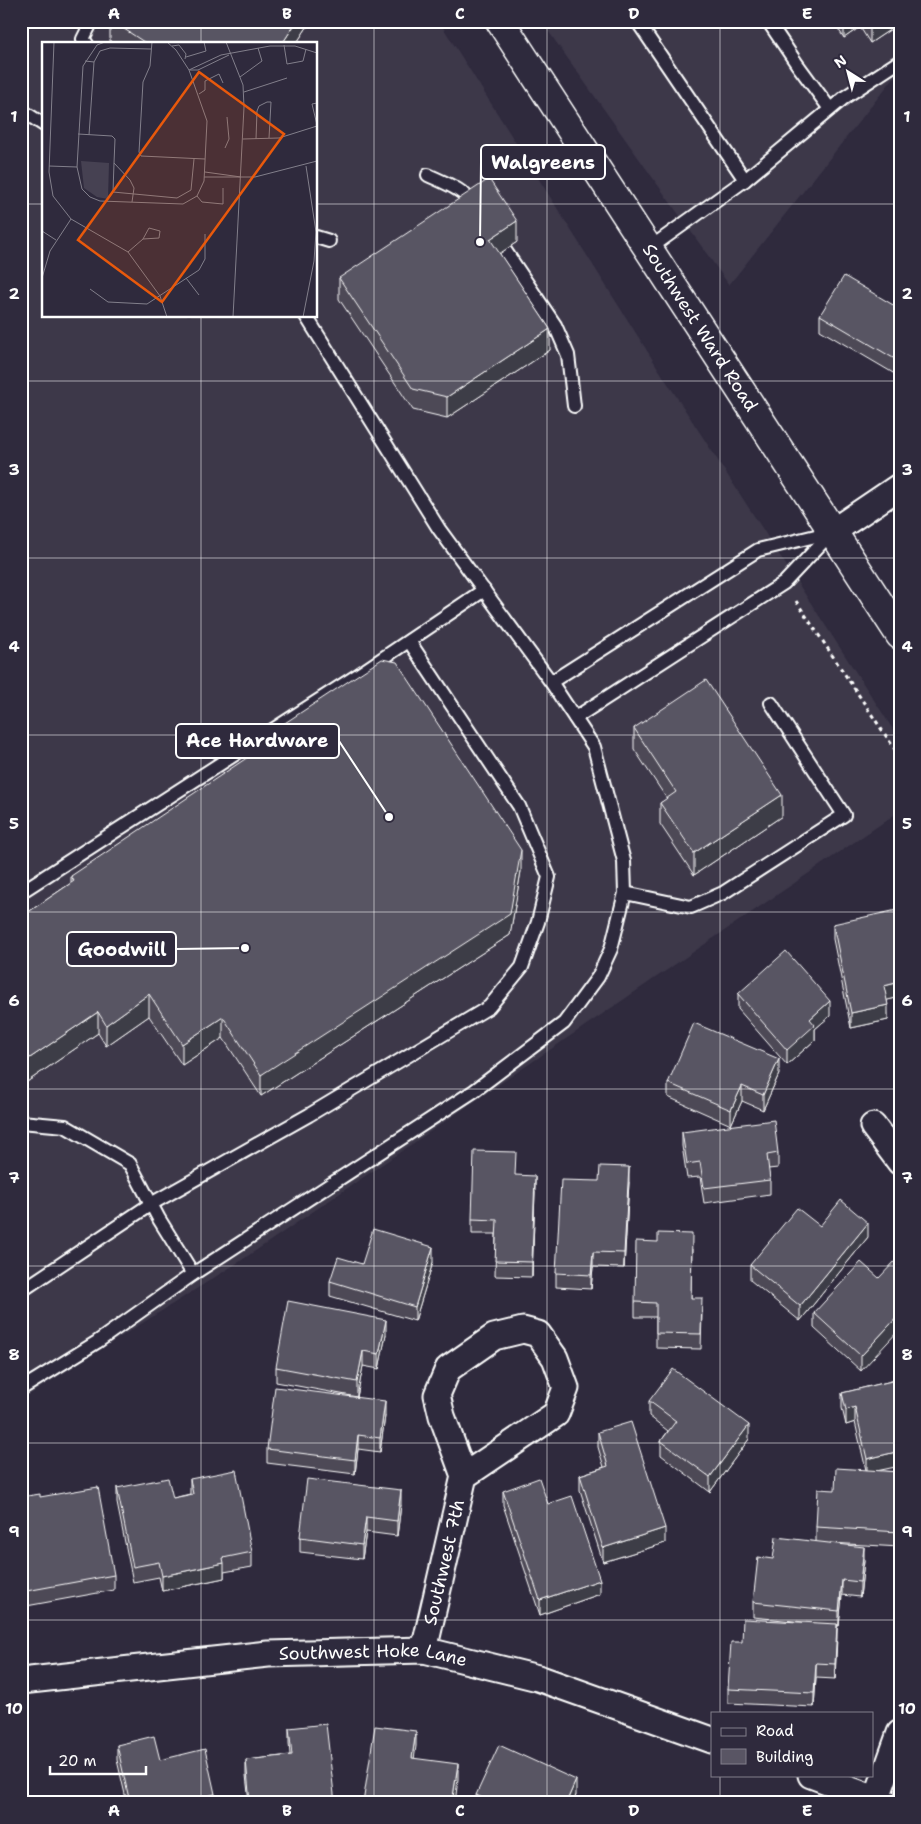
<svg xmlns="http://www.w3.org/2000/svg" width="921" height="1824" font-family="'Shantell Sans',sans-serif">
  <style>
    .built { fill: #3c3749; fill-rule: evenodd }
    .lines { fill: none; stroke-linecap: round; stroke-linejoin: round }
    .lane-casing { stroke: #fff; stroke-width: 16 }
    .street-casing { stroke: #fff; stroke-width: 29 }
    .secondary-casing { stroke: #fff; stroke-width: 31 }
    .path { stroke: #fff; stroke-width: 3; stroke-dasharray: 4 4; stroke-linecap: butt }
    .lane { stroke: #2f2a3d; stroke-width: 12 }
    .street { stroke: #2f2a3d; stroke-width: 25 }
    .secondary { stroke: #2f2a3d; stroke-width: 28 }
    .wall { fill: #4d4956; stroke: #fff }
    .shaded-wall { fill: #3e3c46; stroke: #fff }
    .building { fill: #595564; stroke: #fff }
    .grid { fill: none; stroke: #fff; stroke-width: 1; stroke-opacity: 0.55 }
    .labels { text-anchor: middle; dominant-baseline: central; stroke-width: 5; stroke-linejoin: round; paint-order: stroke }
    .street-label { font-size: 18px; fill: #fff; stroke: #2f2a3d }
    .inset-road { fill: none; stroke: #827f8b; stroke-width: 1 }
    .view { fill: #e8590c; fill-opacity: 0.15; stroke: #e8590c; stroke-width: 2.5 }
    .inset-edge { fill: none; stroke: #fff; stroke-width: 2.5 }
    .leader { fill: none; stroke: #fff; stroke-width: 2 }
    .callout-dot { fill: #fff; stroke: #2f2a3d; stroke-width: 2 }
    .callout { fill: #2f2a3d; stroke: #fff; stroke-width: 2 }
    .callout-label { font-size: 19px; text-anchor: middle; font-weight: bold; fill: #fff }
    .neatline { fill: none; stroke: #fff; stroke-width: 2 }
    .grid-label { font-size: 16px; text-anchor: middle; font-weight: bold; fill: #fff }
  </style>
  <rect width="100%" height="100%" fill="#2f2a3d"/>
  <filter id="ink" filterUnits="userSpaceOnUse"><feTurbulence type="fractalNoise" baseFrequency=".02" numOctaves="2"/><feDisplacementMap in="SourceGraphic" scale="10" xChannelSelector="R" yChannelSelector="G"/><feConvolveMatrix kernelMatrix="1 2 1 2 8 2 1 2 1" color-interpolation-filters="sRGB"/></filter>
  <g filter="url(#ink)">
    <!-- built -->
    <g class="built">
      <path d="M21 21H439L663 376 900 740V811L242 1260 21 1400ZM44 44H316V316H44Z"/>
      <path d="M541 21H900V70L729 285Z"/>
    </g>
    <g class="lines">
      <defs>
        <g id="lane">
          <path d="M637 21 745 180"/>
          <path d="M768 21 797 64 830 109"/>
          <path d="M87 44 83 39 92 21"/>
          <path d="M21 110 44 125"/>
          <path d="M428 175C445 183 465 190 475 206"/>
          <path d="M316 237 329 241"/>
          <path d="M496 237 555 325 568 355 574 406"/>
          <path d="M650 248 745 180 845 97 900 61"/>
          <path d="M551 682 758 550 832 532"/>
          <path d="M575 718 784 583 832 532"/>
          <path d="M21 892 358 675 484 590"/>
          <path d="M625 893 691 907 723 893 844 815 771 703"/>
          <path d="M21 1122 65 1126 130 1164 159 1219 193 1274"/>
          <path d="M21 1291 151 1204 309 1115 489 1007 522 967 538 922 549 877 519 806 409 641"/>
          <path d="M21 1389 97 1342 193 1274 474 1091 564 1023 598 977 611 949 625 893 624 861 594 747 551 682 439 529 306 316"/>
        </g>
        <g id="street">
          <path d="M832 532 900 486"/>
          <path d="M873 1126 900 1162"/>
          <path id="s1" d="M424 1650 464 1476 556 1414 566 1388 555 1358 538 1334 523 1330 494 1337 448 1369 437 1395 442 1416 464 1476"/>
          <path id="s2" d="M21 1681 268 1654 424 1650 538 1678 712 1740"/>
          <path d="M811 1775 886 1803"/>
          <path d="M875 1803 900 1733"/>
        </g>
        <g id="secondary">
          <path id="s3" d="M500 21C635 225 766 431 900 635"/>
        </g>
      </defs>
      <!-- lane casing -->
      <use href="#lane" class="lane-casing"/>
      <!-- street casing -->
      <use href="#street" class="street-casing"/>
      <!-- secondary casing -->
      <use href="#secondary" class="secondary-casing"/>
      <!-- path -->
      <path class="path" d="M796 601 900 757"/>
      <!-- lane -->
      <use href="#lane" class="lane"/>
      <!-- street -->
      <use href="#street" class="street"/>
      <!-- secondary -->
      <use href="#secondary" class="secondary"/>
    </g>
    <!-- wall -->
    <g class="wall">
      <path d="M110 21H311L296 44H114L110 41Z"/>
      <path d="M833 21H891V29L870 43 860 27 844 38Z"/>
      <path d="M517 242 499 254 550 350 447 418 413 410 339 299V278Z"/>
      <path d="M900 309V377L820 330V315Z"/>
      <path d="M634 728 782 816 694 875 660 824V803L667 799 634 749Z"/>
      <path d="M521 871 510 935 261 1096 223 1038 182 1065 149 1016 106 1046 98 1033 21 1086V917L71 883V876Z"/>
      <path d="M833 924H900V997L887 1000 888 1020 851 1028 833 939Z"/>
      <path d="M738 994 830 1016 815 1029V1040L787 1065 738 1009Z"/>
      <path d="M779 1074 763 1110 742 1101 731 1125 668 1097V1083Z"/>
      <path d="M682 1132 778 1153V1168L768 1169 770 1180V1194L704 1203 700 1177 687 1178 682 1146Z"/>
      <path d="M516 1176 535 1191 532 1277 495 1276 496 1234H472V1219Z"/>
      <path d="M599 1181 629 1182 624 1268 593 1267 591 1289 556 1287V1273Z"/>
      <path d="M820 1226 868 1237 800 1321 750 1280V1265Z"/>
      <path d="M692 1249 691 1298 702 1313 701 1349 656 1348V1317H635V1302Z"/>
      <path d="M433 1262 415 1321 330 1296V1281L362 1264Z"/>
      <path d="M879 1278 861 1371 814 1328V1313Z"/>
      <path d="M386 1334 379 1369 363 1366 357 1397 276 1382V1367Z"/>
      <path d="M900 1379 879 1471 900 1472V1547L830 1543 864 1561 860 1597 842 1595 839 1626H837L835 1679 816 1678 814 1707 728 1703V1689L742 1642 804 1622 753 1617V1602L773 1559 816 1542V1527L835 1490 866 1470 855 1422 846 1425 842 1408V1393Z"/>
      <path d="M649 1401 749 1439 710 1492 661 1455V1441L668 1431 649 1416Z"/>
      <path d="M385 1416 380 1452 358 1449 355 1474 267 1463V1449Z"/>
      <path d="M598 1432 665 1543 603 1562 580 1490V1475L604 1467 598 1447Z"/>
      <path d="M190 1479 252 1552V1567L224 1572V1578L162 1591 159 1577 133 1582 117 1503V1488L173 1498 190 1494Z"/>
      <path d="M503 1491 600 1594 540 1615 503 1505Z"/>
      <path d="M21 1497H40L114 1575V1590L21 1607Z"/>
      <path d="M401 1505 397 1536 366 1532 362 1559 300 1552V1537Z"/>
      <path d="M289 1728 335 1803H249L246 1775V1760L290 1755 289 1743Z"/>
      <path d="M117 1745 160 1760 215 1803H127L117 1760Z"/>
      <path d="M476 1795H576L573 1803H476Z"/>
    </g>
    <!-- shaded-wall -->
    <g class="shaded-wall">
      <path d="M297 21H311L296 44H282Z"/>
      <path d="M844 21H860V27L844 38Z"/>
      <path d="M870 21H891V29L870 43Z"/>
      <path d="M517 221V242L490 260V239Z"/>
      <path d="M550 329V350L447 418V397Z"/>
      <path d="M782 795V816L694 875V853Z"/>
      <path d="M521 850V871L510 935 261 1096V1075Z"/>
      <path d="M900 982V997L884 1001V986Z"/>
      <path d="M149 994V1016L106 1046V1025Z"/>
      <path d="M830 1001V1016L815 1029V1040L787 1065V1050L810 1019Z"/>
      <path d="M888 1005V1020L851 1028V1013Z"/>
      <path d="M98 1012V1033L21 1086V1064Z"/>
      <path d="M223 1017V1038L182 1065V1044Z"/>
      <path d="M779 1059V1074L763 1110V1095Z"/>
      <path d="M742 1086V1101L731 1125V1110Z"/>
      <path d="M629 1167V1182L624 1268V1253Z"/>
      <path d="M535 1176V1191L532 1277V1262Z"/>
      <path d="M868 1223V1237L800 1321V1306Z"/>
      <path d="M433 1247V1262L415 1321V1307Z"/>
      <path d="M593 1252V1267L591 1289V1275Z"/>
      <path d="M900 1314V1329L861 1371V1356Z"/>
      <path d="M386 1320V1334L379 1369V1354Z"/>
      <path d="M363 1351V1366L357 1397V1382Z"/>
      <path d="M385 1401V1416L380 1452V1438Z"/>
      <path d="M855 1407V1422L846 1425V1410Z"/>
      <path d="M749 1425V1439L710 1492V1477Z"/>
      <path d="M358 1435V1449L355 1474V1460Z"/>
      <path d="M900 1451V1466L867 1473V1459Z"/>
      <path d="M401 1490V1505L397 1536V1521Z"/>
      <path d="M366 1517V1532L362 1559V1545Z"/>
      <path d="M665 1528V1543L603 1562V1548Z"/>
      <path d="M864 1547V1561L860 1597V1582Z"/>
      <path d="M224 1563V1578L162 1591V1576Z"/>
      <path d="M600 1580V1594L540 1615V1600Z"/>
      <path d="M842 1580V1595L839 1626V1611Z"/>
      <path d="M837 1624V1638L835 1679V1664Z"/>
      <path d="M816 1663V1678L814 1707V1693Z"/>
      <path d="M416 1731V1746L412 1773V1758Z"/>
      <path d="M458 1764V1779L455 1803H452Z"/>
      <path d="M576 1780V1795L573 1803H566Z"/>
      <path d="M215 1794V1803H179Z"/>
    </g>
    <!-- building -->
    <g class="building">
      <path d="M112 21H297L282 44H147Z"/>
      <path d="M489 179 517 221 490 239 550 329 447 397 413 389 339 278Z"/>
      <path d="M844 276 900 309V362L820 315Z"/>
      <path d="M382 659 397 662 521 850 510 914 261 1075 223 1017 182 1044 149 994 106 1025 98 1012 21 1064V917L74 881 71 876 254 753 256 742Z"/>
      <path d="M706 680 782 795 694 853 660 803 676 792 634 728Z"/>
      <path d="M897 910 900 924V982L884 986 888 1005 851 1013 833 924Z"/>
      <path d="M786 951 830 1001 810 1019 815 1025 787 1050 738 994Z"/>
      <path d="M694 1023 779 1059 763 1095 742 1086 731 1110 668 1083Z"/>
      <path d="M774 1120 778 1153 767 1155 770 1180 704 1188 700 1162 687 1164 682 1132Z"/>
      <path d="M474 1151 516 1152 515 1175 535 1176 532 1262 495 1261 497 1220 472 1219Z"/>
      <path d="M600 1166 629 1167 624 1253 593 1252 591 1275 556 1273 561 1180 599 1181Z"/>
      <path d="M841 1200 868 1223 800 1306 750 1265 797 1208 820 1226Z"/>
      <path d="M373 1229 433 1247 415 1307 330 1281 338 1257 362 1264Z"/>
      <path d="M658 1233 692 1234 691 1298H702L701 1334 656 1333V1303L635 1302 636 1241 658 1242Z"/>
      <path d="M896 1260 900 1264V1314L861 1356 814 1313 861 1262 879 1278Z"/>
      <path d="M288 1301 386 1320 379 1354 363 1351 357 1382 276 1367Z"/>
      <path d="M673 1369 749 1425 710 1477 661 1441 676 1421 649 1401Z"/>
      <path d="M900 1379V1451L867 1459 855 1407 846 1410 842 1393Z"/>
      <path d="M275 1387 385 1401 380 1438 358 1435 355 1460 267 1449Z"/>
      <path d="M631 1422 665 1528 603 1548 580 1475 608 1466 598 1432Z"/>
      <path d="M836 1468 900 1472V1532L816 1527 818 1489 835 1490Z"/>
      <path d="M236 1470 252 1552 223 1558 224 1563 162 1576 159 1562 133 1567 117 1488 168 1478 173 1498 193 1494 190 1479Z"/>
      <path d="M539 1478 548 1504 572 1496 600 1580 540 1600 503 1491Z"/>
      <path d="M307 1479 401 1490 397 1521 366 1517 362 1545 300 1537Z"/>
      <path d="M98 1487 114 1575 21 1592V1497L40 1494V1497Z"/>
      <path d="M776 1537 864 1547 860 1582 842 1580 839 1611 753 1602 758 1557 773 1559Z"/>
      <path d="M743 1619 837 1624 835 1664 816 1663 814 1693 728 1689 731 1642H742Z"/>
      <path d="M326 1724 335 1803H250L246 1760 292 1755 289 1728Z"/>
      <path d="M375 1726 416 1731 412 1758 458 1764 452 1803H363Z"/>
      <path d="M154 1736 160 1760 205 1749 215 1794 179 1803H130L117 1745Z"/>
      <path d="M499 1745 576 1780 566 1803H494L476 1795Z"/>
    </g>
  </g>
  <!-- grid -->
  <path class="grid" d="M201 21V44M374 21V1803M547 21V1803M720 21V1713M21 204H44M316 204H900M201 316V1803M21 381H900M21 558H900M21 735H900M21 912H900M21 1089H900M21 1266H900M21 1443H900M21 1620H900M720 1775V1803"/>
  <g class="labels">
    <!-- street labels -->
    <g class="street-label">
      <text stroke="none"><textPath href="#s3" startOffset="366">Southwest Ward Road</textPath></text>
      <text stroke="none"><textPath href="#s1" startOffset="90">Southwest 7th</textPath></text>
      <text stroke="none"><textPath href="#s2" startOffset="354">Southwest Hoke Lane</textPath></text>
    </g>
  </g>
  <!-- overview -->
  <g transform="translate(42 42)">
    <rect width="275" height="275" fill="#2f2a3d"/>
    <path d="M39 119 67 121 66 157 55 155 42 146Z" fill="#464152"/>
    <path class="inset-road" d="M12 0 7 130 11 154 29 177 86 210 118 254 125 275M63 0 55 3 41 24 35 125 40 147 48 155 58 159 141 162 155 154 162 139 165 79 147 28 134 8 125 0M110 0 108 24 101 40 97 110 99 114 163 117M184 0 201 43 202 65 191 275M242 3 245 22 261 19 264 7M130 4 137 3 144 12 143 17M144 15 164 9 162 0M43 19 52 20 47 93M52 20 58 9 68 6 109 7M147 28 179 13 228 4H253L275 11M148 28H156L187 13M198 35 220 19 216 6M202 50 245 36M157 52 163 48V39L177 32 181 41M275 61 270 62 275 83M36 92 70 94 73 97 72 121 88 138 92 146 90 160M201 97 237 96 275 84M214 97 215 69 217 64 225 60H229L227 96M183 106 187 97 185 75M72 121 71 150 135 156 149 148 152 117M7 124 35 125M163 130 199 135M162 135H213L275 119M155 154 160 160 181 162V146M0 189 14 198M86 210 101 197 117 196 118 189 107 186 101 197M0 236 8 209 29 177M144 236 157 253M48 247 66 260 105 262 157 228 163 217V192M261 275 272 219 274 190 264 124"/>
    <path class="view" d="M157 30 242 92 120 260 36 198Z"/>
    <rect width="275" height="275" class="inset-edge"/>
  </g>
  <!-- callouts -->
  <path class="leader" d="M480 242L481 162M389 817L339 741M245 948L176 949"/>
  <g class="callout-dot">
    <circle cx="480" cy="242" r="5"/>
    <circle cx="389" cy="817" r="5"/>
    <circle cx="245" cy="948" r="5"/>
  </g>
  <g class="callout">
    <rect x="481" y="145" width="124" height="34" rx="5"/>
    <rect x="176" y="724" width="163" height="34" rx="5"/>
    <rect x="67" y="932" width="109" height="34" rx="5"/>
  </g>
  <g class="callout-label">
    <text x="543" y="169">Walgreens</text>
    <text x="257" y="747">Ace Hardware</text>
    <text x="122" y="956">Goodwill</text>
  </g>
  <!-- margin -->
  <rect width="921" height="1824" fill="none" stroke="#2f2a3d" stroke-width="55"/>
  <!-- legend -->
  <rect x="711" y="1712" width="162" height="65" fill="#2f2a3d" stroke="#827f8b"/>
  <rect x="721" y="1728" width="25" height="8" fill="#2f2a3d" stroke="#827f8b"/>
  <text x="756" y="1736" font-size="15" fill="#ffffff">Road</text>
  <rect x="721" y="1749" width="25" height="15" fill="#595564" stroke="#827f8b"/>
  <text x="756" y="1762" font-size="15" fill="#ffffff">Building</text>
  <!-- north arrow -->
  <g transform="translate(848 72) rotate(324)" stroke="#2f2a3d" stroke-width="4" paint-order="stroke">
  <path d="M0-4L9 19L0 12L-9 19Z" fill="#ffffff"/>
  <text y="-8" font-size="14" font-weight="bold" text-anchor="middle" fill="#ffffff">N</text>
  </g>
  <!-- scale -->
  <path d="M50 1766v8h96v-8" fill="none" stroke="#ffffff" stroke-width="2.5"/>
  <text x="58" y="1766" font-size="15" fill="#ffffff" stroke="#2f2a3d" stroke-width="4" paint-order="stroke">20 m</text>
  <rect x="28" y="28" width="866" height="1768" class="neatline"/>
  <g class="grid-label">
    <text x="114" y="19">A</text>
    <text x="287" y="19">B</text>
    <text x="460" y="19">C</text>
    <text x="634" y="19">D</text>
    <text x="807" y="19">E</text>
    <text x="14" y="122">1</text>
    <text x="907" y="122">1</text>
    <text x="14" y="299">2</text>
    <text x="907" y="299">2</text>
    <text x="14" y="475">3</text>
    <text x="907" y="475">3</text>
    <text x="14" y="652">4</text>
    <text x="907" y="652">4</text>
    <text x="14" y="829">5</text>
    <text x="907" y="829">5</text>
    <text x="14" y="1006">6</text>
    <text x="907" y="1006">6</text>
    <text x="14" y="1183">7</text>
    <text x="907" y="1183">7</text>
    <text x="14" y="1360">8</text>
    <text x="907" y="1360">8</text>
    <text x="14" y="1537">9</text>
    <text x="907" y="1537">9</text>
    <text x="14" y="1714">10</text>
    <text x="907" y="1714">10</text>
    <text x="114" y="1816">A</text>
    <text x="287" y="1816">B</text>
    <text x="460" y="1816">C</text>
    <text x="634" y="1816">D</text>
    <text x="807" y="1816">E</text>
  </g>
</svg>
